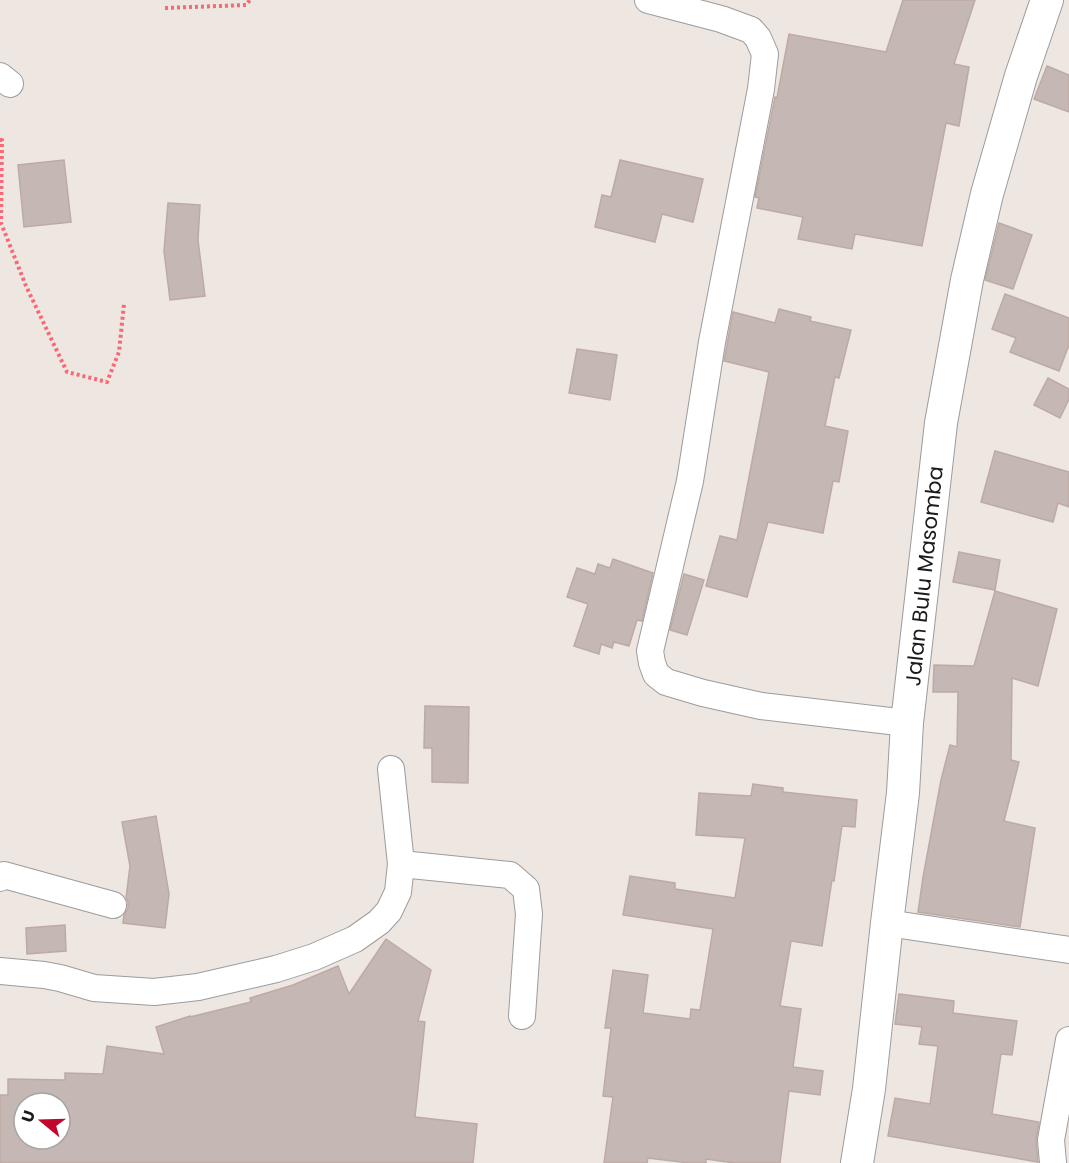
<svg xmlns="http://www.w3.org/2000/svg" width="1069" height="1163" font-family="Poppins,sans-serif">
  <style>
    .building { fill: #c4b7b4; stroke: #beaaa4; stroke-width: 1.5; fill-rule: evenodd }
    .lines { fill: none; stroke-linecap: round; stroke-linejoin: round }
    .minor-casing { stroke: #9c9c9c; stroke-width: 28 }
    .tertiary-casing { stroke: #9c9c9c; stroke-width: 34 }
    .path { stroke: #f66977; stroke-width: 4; stroke-dasharray: 3 3; stroke-linecap: butt }
    .minor { stroke: #fff; stroke-width: 26 }
    .tertiary { stroke: #fff; stroke-width: 32 }
    .labels { text-anchor: middle; dominant-baseline: central; stroke-width: 5; stroke-linejoin: round; paint-order: stroke }
    .street-label { font-size: 21px; fill: #1b1b1b; stroke: #fff }
  </style>
  <rect width="100%" height="100%" fill="#ede6e1"/>
  <!-- building -->
  <g class="building">
    <path d="M903 0H975L954 64 969 67 959 126 946 123 922 246 855 234 852 249 798 239 803 217 757 208 759 198 755 197 775 97 777 98 789 34 886 52Z"/>
    <path d="M1047 66 1069 75V112L1034 99Z"/>
    <path d="M64 160 71 222 24 227 18 165Z"/>
    <path d="M620 160 703 179 693 222 662 214 655 242 595 227 602 195 611 197Z"/>
    <path d="M168 203 200 205 198 240 205 296 170 300 164 251Z"/>
    <path d="M999 223 1032 235 1013 289 985 280Z"/>
    <path d="M1005 294 1069 318V345L1059 371 1010 352 1016 338 992 329Z"/>
    <path d="M779 309 811 317 810 321 851 330 839 378 835 377 825 426 848 431 839 482 833 481 823 533 768 522 747 597 706 586 720 536 737 540 769 372 724 361 733 312 775 323Z"/>
    <path d="M577 349 617 355 610 400 569 393Z"/>
    <path d="M1048 378 1069 389V399L1060 418 1034 405Z"/>
    <path d="M995 451 1069 472V507L1058 503 1053 522 981 502Z"/>
    <path d="M959 552 1000 560 995 590 953 582Z"/>
    <path d="M613 559 653 573 642 621 637 620 629 646 614 642 612 648 601 644 599 654 574 646 588 604 567 597 577 568 595 574 598 564 610 568Z"/>
    <path d="M684 574 704 580 687 635 670 630Z"/>
    <path d="M995 591 1057 609 1038 686 1012 678 1011 760 1019 762 1004 821 1035 828 1020 927 918 912 923 877 941 780 950 745 957 747 958 692H933L934 665 974 666Z"/>
    <path d="M425 706 469 707 468 783 432 782V748H424Z"/>
    <path d="M753 784 783 788V792L857 800 855 827 842 826 834 881 832 880 822 946 791 941 780 1006 801 1009 793 1067 823 1071 820 1095 789 1091 780 1163H734L706 1159V1163H689L648 1158 647 1163H604L613 1097 603 1096 611 1028H605L613 970 648 975 643 1013 690 1019 691 1009 700 1010 713 929 623 915 630 876 675 883V889L735 898 745 838 696 835 699 793 751 796Z"/>
    <path d="M156 816 169 894 165 928 123 923 124 915 128 908V902L126 898 130 866 122 822Z"/>
    <path d="M65 925 66 951 27 954 26 928Z"/>
    <path d="M386 939 431 970 418 1021 425 1022 415 1117 477 1124 473 1163H0V1095H8V1079L65 1080V1073L103 1074 107 1046 164 1054 156 1027 190 1016V1017L251 1002 250 998 293 985 338 966 349 994ZM24 1103H60V1139H24Z"/>
    <path d="M899 994 954 1001 953 1013 1017 1021 1012 1055 1001 1054 992 1114 1039 1122 1036 1141 1038 1162 888 1136 895 1098 930 1104 938 1046 919 1044 922 1027 895 1024Z"/>
  </g>
  <g class="lines">
    <defs>
      <g id="minor">
        <path d="M648 0 721 19 751 30 758 38 765 54 761 89 712 342 690 481 650 651 652 663 656 674 666 682 703 693 761 706 907 723"/>
        <path d="M0 76 10 84"/>
        <path d="M401 864 510 875 526 889 529 914 522 1016"/>
        <path d="M0 878 4 875 113 905"/>
        <path d="M887 923 1069 950"/>
        <path d="M0 971 44 975 60 978 94 988 154 992 198 987 276 969 314 957 355 939 379 922 389 911 398 892 401 864 391 769"/>
        <path d="M1053 1163 1051 1140 1069 1040"/>
      </g>
      <path id="tertiary" d="M857 1163 869 1089 887 923 903 793 907 723 941 423 967 280 987 194 1021 76 1047 0"/>
    </defs>
    <!-- minor casing -->
    <use href="#minor" class="minor-casing"/>
    <!-- tertiary casing -->
    <use href="#tertiary" class="tertiary-casing"/>
    <!-- path -->
    <g class="path">
      <path d="M165 8 246 5 250 0"/>
      <path d="M0 140H2L1 223 26 286 67 372 107 382 119 352 124 304"/>
    </g>
    <!-- minor -->
    <use href="#minor" class="minor"/>
    <!-- tertiary -->
    <use href="#tertiary" class="tertiary"/>
  </g>
  <g class="labels">
    <!-- street labels -->
    <g class="street-label">
      <text transform="translate(924 576) rotate(-84)">Jalan Bulu Masomba</text>
    </g>
  </g>
  <!-- north arrow -->
  <g transform="translate(42 1121) rotate(289)"><circle r="28" fill="#ffffff" stroke="#a4a4a4" stroke-width="1.5"/>
  <path d="M0-4.5L10 22L0 15L-10 22Z" fill="#c1052c"/>
  <text y="-9" font-size="16" font-weight="bold" text-anchor="middle" fill="#1b1b1b">U</text>
  </g>
</svg>
